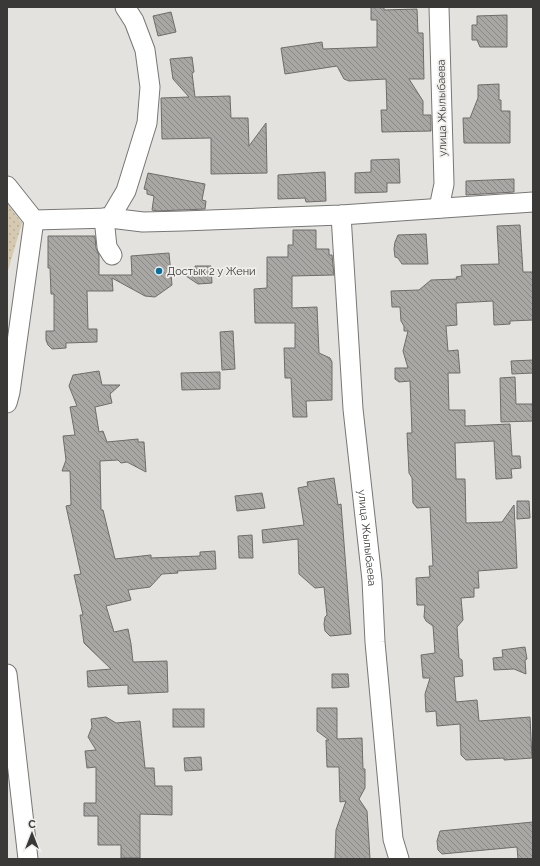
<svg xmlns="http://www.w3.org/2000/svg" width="540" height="866" font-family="Raleway,sans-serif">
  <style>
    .grass { fill: url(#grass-dots) }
    .building { fill: url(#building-back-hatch); stroke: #6e6d6a }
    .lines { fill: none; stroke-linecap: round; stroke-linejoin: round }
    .street-casing { stroke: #787774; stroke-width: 21 }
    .street { stroke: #fff; stroke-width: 19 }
    .poi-dot { fill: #07709c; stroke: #f1efec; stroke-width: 1.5 }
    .labels { text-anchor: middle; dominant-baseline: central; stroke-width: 3.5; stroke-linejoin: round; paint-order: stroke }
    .street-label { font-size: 11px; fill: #3a3938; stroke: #f1efec }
    .poi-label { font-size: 11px; fill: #3a3938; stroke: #f1efec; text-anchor: start }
  </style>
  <defs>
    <pattern id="grass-dots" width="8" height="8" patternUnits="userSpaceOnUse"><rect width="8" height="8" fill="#d5cab1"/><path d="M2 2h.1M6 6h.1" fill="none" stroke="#b8ae99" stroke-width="1.8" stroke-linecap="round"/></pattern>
    <pattern id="building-back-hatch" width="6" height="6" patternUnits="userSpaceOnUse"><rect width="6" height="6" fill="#a9a7a4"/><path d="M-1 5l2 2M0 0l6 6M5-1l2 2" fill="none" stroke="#8b8987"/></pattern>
  </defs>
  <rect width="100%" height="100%" fill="#e4e2df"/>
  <!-- grass -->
  <path class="grass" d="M7 203 22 223 7 274Z"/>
  <!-- building -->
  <g class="building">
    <path d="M371 7H384V10L417 9 418 33H423L424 79H409L423 101V115H431V131L382 132 381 110H387L386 79 349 81 344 79 337 66 285 74 281 48 322 42 323 49 377 47V20H371Z"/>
    <path d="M171 12 176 32 158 36 153 16Z"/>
    <path d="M507 15V47H480L477 40H472V25H477V16Z"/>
    <path d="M192 57 194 72 192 73 195 97 230 96 231 118H248L249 146 266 123 267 173 211 174V138L162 139 161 98 189 97 173 79 170 59Z"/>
    <path d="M499 84V100H501V111H510V143H464L463 118H470L478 98V85Z"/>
    <path d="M399 159 400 183H387V192L355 193V173L371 172V160Z"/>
    <path d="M325 172 326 201 306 202 305 198 278 199V175Z"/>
    <path d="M148 173 205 184 202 200 206 201 205 209 157 211 152 210 154 196 147 194V190L144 189Z"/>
    <path d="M514 179V192L466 195V181Z"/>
    <path d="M520 225 523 272H533V320L510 321V324L494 325 493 301 456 303 457 325 446 326 448 351 458 350 460 373H448L449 410H465V426L510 424 512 456H520L521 468 511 469 512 478 496 479 494 441 455 443 456 479H465L466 523 502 522 514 505 517 568 478 571 479 588H474V597L461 598 463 620 457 627 459 658 462 660 463 676 454 677 456 702 477 700 479 721 530 717 532 758 504 760V758L466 760 461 755 460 724 437 726 436 711 426 712 425 694 430 678H423L421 655 435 653 433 626 426 621 424 617 425 605H417L416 578 430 577 429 566H433L430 507 417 508 413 503 412 478 409 473 407 433H412L410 381 399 382 395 379V368H408L403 351 408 331H404V326L401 321 400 307H392L391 291 419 290 431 280 457 279 456 277 462 276 461 265 499 264 497 226Z"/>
    <path d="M293 230H316V249H329V255H332L334 275 292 276V308L317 307 319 353 330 358 332 362V400L306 401 307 417H293L291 378H285L284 348H295V323H255L254 289 267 288V257H288V245H293Z"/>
    <path d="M426 234 428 264H402L398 258 395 257 394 249 395 242 398 235Z"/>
    <path d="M48 236H95L96 248 99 255V275H132L131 256 169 253 172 285 155 297 145 296 112 278 113 291H87L88 329H97V342L66 343V348L52 349 48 345 46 340V331H54V294H51L50 268H48Z"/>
    <path d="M195 266H211L212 283 198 284 186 276 195 270Z"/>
    <path d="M233 331 235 369 222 370 220 332Z"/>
    <path d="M533 360V373L512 374 511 361Z"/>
    <path d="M99 371 102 385H120L110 394 112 403 95 407 99 432 103 431 107 442 138 439V442H144L146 472 127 462 121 463 118 460 100 461 101 510H103L115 559 151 555V558L200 556V552L215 551 216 569 177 571 178 573 162 574 150 587 128 590 131 600 106 606 114 632 128 629 131 644 133 662 167 661 168 692 128 694V685L88 687 87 671 111 669 84 643 80 615H83L74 575 81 574 66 506 71 505 70 471H62L66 460 63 436 75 435 70 407 77 406 69 386 73 375Z"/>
    <path d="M220 372V389L182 390 181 373Z"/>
    <path d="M515 377 516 404H533V421L501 422 500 378Z"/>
    <path d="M334 478 338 505 341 504 351 634 330 636 325 631 324 624 325 617 327 615 324 587 315 588 299 574 298 539 263 543 262 530 304 525 298 488 308 486 307 482Z"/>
    <path d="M262 493 265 508 237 511 235 496Z"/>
    <path d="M517 501H529L530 518 517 519Z"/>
    <path d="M252 535 253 558H239L238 536Z"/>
    <path d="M525 647 527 659 525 660 526 674 514 669 494 670 493 658 503 657 502 650Z"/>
    <path d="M332 674H348L349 687 332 688Z"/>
    <path d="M317 708H337V739L362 738 363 769H365V788L359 799 367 811 370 859H335L336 830 346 801 340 802 339 767H327L326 740H329L317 731Z"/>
    <rect x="173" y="709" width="31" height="18"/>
    <path d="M106 717 116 723 140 721 145 768H154L155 786H172V815L140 814V858H121V845H98V816H84V803H96V767L87 768 85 751 96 750 88 737 92 727 91 719Z"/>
    <path d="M201 757 202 770 185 771 184 758Z"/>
    <path d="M533 822V859H518L517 847 442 854 438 850 437 841 440 831Z"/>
  </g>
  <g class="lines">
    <defs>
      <g id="street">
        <path d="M7 186 34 220 10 392 7 403"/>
        <path d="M439 208 444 184 439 7"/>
        <path id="s1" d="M341 215 353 409 372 580 375 642 393 839 399 859"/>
        <path d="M104 218 107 247 112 255"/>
        <path d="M110 218 126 191 135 162 147 123 150 87 145 50 134 21 125 7"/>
        <path d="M34 220 110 218 143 222 183 221 341 215 533 202"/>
        <path d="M7 674 28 859"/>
      </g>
    </defs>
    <!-- street casing -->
    <use href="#street" class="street-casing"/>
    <!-- street -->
    <use href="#street" class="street"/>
  </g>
  <!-- markers -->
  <circle class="poi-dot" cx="159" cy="271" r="4"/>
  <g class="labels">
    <!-- street labels -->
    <g class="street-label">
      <text transform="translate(442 108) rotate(-91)">улица Жылыбаева</text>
      <text stroke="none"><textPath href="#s1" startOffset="324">улица Жылыбаева</textPath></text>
    </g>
    <!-- poi labels -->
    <g class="poi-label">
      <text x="167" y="271">Достык 2 у Жени</text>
    </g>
  </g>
  <!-- border -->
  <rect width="540" height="866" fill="none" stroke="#3a3938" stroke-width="16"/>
  <!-- north arrow -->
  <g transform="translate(32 834)" stroke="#f1efec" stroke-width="3" paint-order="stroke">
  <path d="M0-3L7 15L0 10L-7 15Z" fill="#3a3938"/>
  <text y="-6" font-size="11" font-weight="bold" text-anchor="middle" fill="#3a3938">С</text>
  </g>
</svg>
